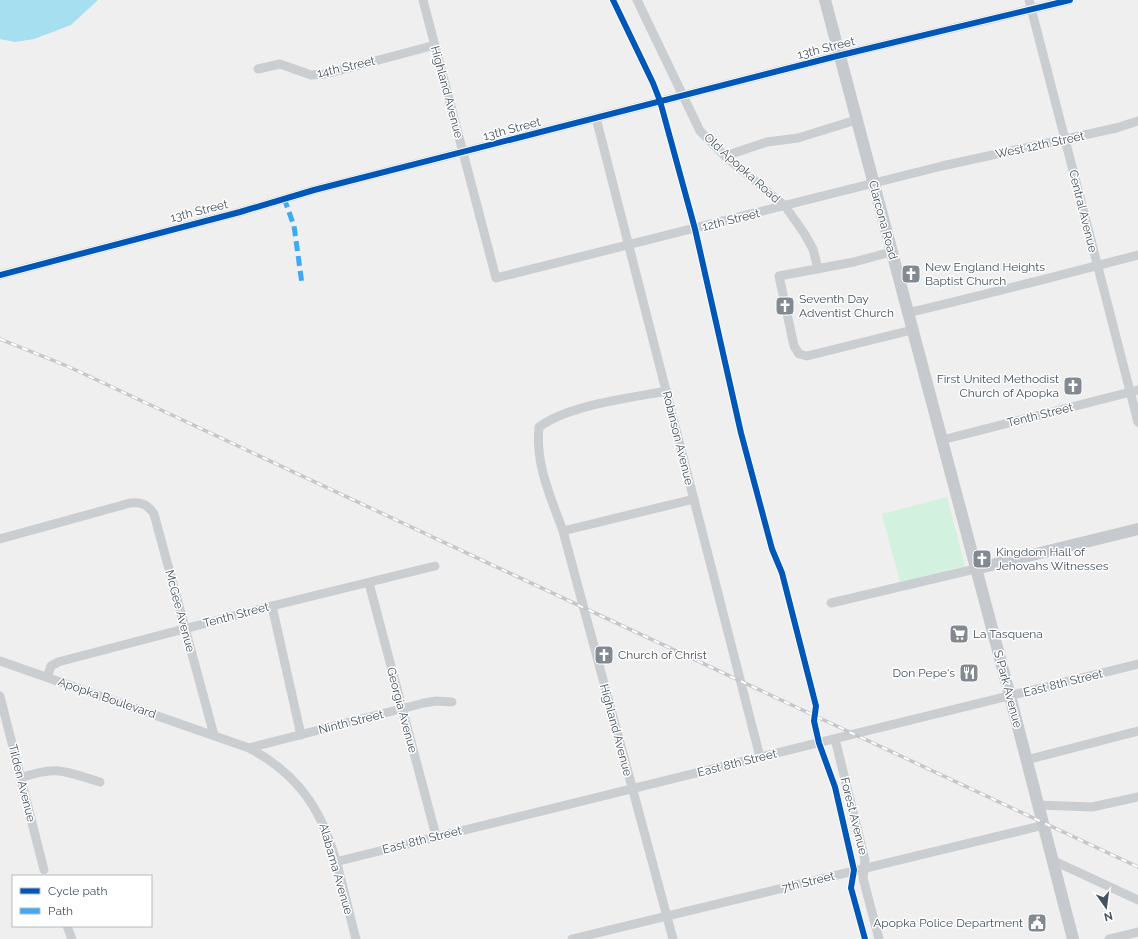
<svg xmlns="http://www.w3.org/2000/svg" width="1138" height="939" font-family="Raleway,sans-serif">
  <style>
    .green { fill: #d2f1de }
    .water { fill: #a5dff0 }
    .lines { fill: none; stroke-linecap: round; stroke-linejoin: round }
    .minor { stroke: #cbced1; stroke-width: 9 }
    .major { stroke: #c6cacf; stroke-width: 12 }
    .rail-casing { stroke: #c5c7ca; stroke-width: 3.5 }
    .rail { stroke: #fff; stroke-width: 2; stroke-dasharray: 6; stroke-linecap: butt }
    .quiet { stroke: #3fa9f5; stroke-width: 5; stroke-dasharray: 10 5; stroke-linecap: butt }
    .cycleway-casing { stroke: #fff; stroke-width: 8 }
    .cycleway { stroke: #0057b8; stroke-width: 6 }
    .labels { text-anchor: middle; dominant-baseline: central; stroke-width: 3; stroke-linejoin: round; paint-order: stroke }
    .street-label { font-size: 12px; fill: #46525d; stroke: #fff }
    .poi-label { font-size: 12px; fill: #46525d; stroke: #fff; text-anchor: start }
  </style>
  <rect width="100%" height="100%" fill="#f0efef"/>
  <!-- green -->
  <path class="green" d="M947 497 965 566 900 582 882 514Z"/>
  <!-- water -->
  <path class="water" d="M0 0H98L71 25 34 39 15 42 0 39Z"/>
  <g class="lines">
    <!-- minor -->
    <g class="minor">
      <path d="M423 0 496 278 942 166 1116 128 1138 121"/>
      <path d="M637 0 700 131 725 156 785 206 804 233 813 249 818 269"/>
      <path d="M1029 0 1138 422"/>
      <path d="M258 69 280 64 311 75 326 74 435 45"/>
      <path d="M596 118 760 757"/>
      <path d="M725 156 767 142 798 138 856 120"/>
      <path d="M891 252 854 262 779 276 794 346 799 354 807 356 912 330"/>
      <path d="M0 275 240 212 314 190 833 57 1070 0"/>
      <path d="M907 313C985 295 1061 275 1138 255"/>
      <path d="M667 391C630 398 568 405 539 427 535 464 551 498 563 531L673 939"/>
      <path d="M942 440 1138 390"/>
      <path d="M563 531 694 499"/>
      <path d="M0 539 130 503C142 502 147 504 154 514L214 735"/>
      <path d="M369 583 436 836"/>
      <path d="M831 603 975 569"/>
      <path d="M272 606 301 735"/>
      <path d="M0 661 249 748C331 791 334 858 356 939"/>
      <path d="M47 677 51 666 58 662 272 606 435 566"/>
      <path d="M0 696 44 870"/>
      <path d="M835 739 865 860 863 878 879 939"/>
      <path d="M249 748 424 703 436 701 452 702"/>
      <path d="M1026 760 1138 731"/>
      <path d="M20 778C57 765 64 771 100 782"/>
      <path d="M1038 805 1092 807 1138 797"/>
      <path d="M1052 860 1138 900"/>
      <path d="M335 862 1138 664"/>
      <path d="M67 926 72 939"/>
      <path d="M572 939 1044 825"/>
      <path d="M1109 939 1138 932"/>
    </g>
    <!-- major -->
    <g class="major">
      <path d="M825 0 1010 696 1073 939"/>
      <path d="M975 569 1138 529"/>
    </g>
    <defs>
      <path id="rail" d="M0 339 67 366 1138 867"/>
    </defs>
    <!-- rail casing -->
    <use href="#rail" class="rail-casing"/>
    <!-- rail -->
    <use href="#rail" class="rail"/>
    <!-- quiet -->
    <path class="quiet" d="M284 198 294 226 302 284"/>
    <defs>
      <g id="cycleway">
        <path d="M613 0 653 83 660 101 695 229 741 433 772 549 782 573 816 706 814 721 819 743 835 787 854 870 851 888 865 939"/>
        <path d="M0 275 240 212 314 190 833 57 1070 0"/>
      </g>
    </defs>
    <!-- cycleway casing -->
    <use href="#cycleway" class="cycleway-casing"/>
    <!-- cycleway -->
    <use href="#cycleway" class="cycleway"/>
  </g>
  <!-- icons -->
  <defs>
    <symbol id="church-square" viewBox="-11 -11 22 22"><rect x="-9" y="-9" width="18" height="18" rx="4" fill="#828990" stroke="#fff"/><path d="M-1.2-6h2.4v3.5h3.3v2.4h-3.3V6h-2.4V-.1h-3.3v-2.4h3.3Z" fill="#fff"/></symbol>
    <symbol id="supermarket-square" viewBox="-11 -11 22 22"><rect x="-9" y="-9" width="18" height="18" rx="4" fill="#828990" stroke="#fff"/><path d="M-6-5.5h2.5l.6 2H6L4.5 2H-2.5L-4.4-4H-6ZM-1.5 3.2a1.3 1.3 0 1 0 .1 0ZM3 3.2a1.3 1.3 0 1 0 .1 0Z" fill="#fff"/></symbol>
    <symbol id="restaurant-square" viewBox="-11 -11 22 22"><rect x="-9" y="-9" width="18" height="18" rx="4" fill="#828990" stroke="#fff"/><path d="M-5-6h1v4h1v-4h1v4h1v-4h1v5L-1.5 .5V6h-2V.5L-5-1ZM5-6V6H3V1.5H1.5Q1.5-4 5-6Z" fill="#fff"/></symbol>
    <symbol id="civic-square" viewBox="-11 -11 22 22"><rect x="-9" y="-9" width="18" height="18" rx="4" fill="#828990" stroke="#fff"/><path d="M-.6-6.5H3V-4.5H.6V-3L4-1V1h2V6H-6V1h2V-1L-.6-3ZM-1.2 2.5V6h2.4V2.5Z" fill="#fff"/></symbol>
  </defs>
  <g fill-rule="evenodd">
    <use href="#church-square" x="900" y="263" width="22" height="22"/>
    <use href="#church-square" x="774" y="295" width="22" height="22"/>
    <use href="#church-square" x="1062" y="375" width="22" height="22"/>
    <use href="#church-square" x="971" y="548" width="22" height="22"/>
    <use href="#supermarket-square" x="948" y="623" width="22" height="22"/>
    <use href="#church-square" x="593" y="644" width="22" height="22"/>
    <use href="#restaurant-square" x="958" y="662" width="22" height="22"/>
    <use href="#civic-square" x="1026" y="912" width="22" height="22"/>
  </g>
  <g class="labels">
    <!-- street labels -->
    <g class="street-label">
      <text transform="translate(826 48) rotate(-14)">13th Street</text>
      <text transform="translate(346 67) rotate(-13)">14th Street</text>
      <text transform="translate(447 92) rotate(75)">Highland Avenue</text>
      <text transform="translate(512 129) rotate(-15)">13th Street</text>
      <text transform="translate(1040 145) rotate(-12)">West 12th Street</text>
      <text transform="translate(742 168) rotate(42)">Old Apopka Road</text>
      <text transform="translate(199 211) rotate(-14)">13th Street</text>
      <text transform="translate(1083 211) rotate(76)">Central Avenue</text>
      <text transform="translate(731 220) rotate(-14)">12th Street</text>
      <text transform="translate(883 220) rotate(75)">Clarcona Road</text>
      <text transform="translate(1040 415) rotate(-14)">Tenth Street</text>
      <text transform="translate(678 438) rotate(76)">Robinson Avenue</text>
      <text transform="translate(180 611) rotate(75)">McGee Avenue</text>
      <text transform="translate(236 615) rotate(-15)">Tenth Street</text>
      <text transform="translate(1063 683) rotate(-14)">East 8th Street</text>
      <text transform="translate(1008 689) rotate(75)">S Park Avenue</text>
      <text transform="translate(107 698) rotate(19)">Apopka Boulevard</text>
      <text transform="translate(402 710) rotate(75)">Georgia Avenue</text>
      <text transform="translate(351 722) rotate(-14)">Ninth Street</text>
      <text transform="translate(616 730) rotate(75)">Highland Avenue</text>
      <text transform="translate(737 763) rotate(-14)">East 8th Street</text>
      <text transform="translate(22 783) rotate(76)">Tilden Avenue</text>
      <text transform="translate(854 816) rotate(76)">Forest Avenue</text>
      <text transform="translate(422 840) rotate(-14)">East 8th Street</text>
      <text transform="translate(336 869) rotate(74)">Alabama Avenue</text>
      <text transform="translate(808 882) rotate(-14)">7th Street</text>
    </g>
    <!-- poi labels -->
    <g class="poi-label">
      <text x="925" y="267">New England Heights<tspan x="925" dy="14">Baptist Church</tspan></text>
      <text x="799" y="299">Seventh Day<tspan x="799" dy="14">Adventist Church</tspan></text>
      <text x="1059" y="379" text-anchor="end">First United Methodist<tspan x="1059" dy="14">Church of Apopka</tspan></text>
      <text x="996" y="552">Kingdom Hall of<tspan x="996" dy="14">Jehovahs Witnesses</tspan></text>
      <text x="973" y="634">La Tasquena</text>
      <text x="618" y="655">Church of Christ</text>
      <text x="955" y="673" text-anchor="end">Don Pepe's</text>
      <text x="1023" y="923" text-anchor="end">Apopka Police Department</text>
    </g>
  </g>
  <!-- legend -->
  <rect x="12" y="875" width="140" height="52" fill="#ffffff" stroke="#b5babe"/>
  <rect x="20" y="888" width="20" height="6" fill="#0057b8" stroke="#b5babe"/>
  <text x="48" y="895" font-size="12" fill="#46525d">Cycle path</text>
  <rect x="20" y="908" width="20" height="6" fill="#3fa9f5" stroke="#b5babe"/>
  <text x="48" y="915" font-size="12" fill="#46525d">Path</text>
  <!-- north arrow -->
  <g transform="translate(1106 907) rotate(166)" stroke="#ffffff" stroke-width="3" paint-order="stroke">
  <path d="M0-3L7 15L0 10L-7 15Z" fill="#46525d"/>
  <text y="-6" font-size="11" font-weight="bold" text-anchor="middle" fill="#46525d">N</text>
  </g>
</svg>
